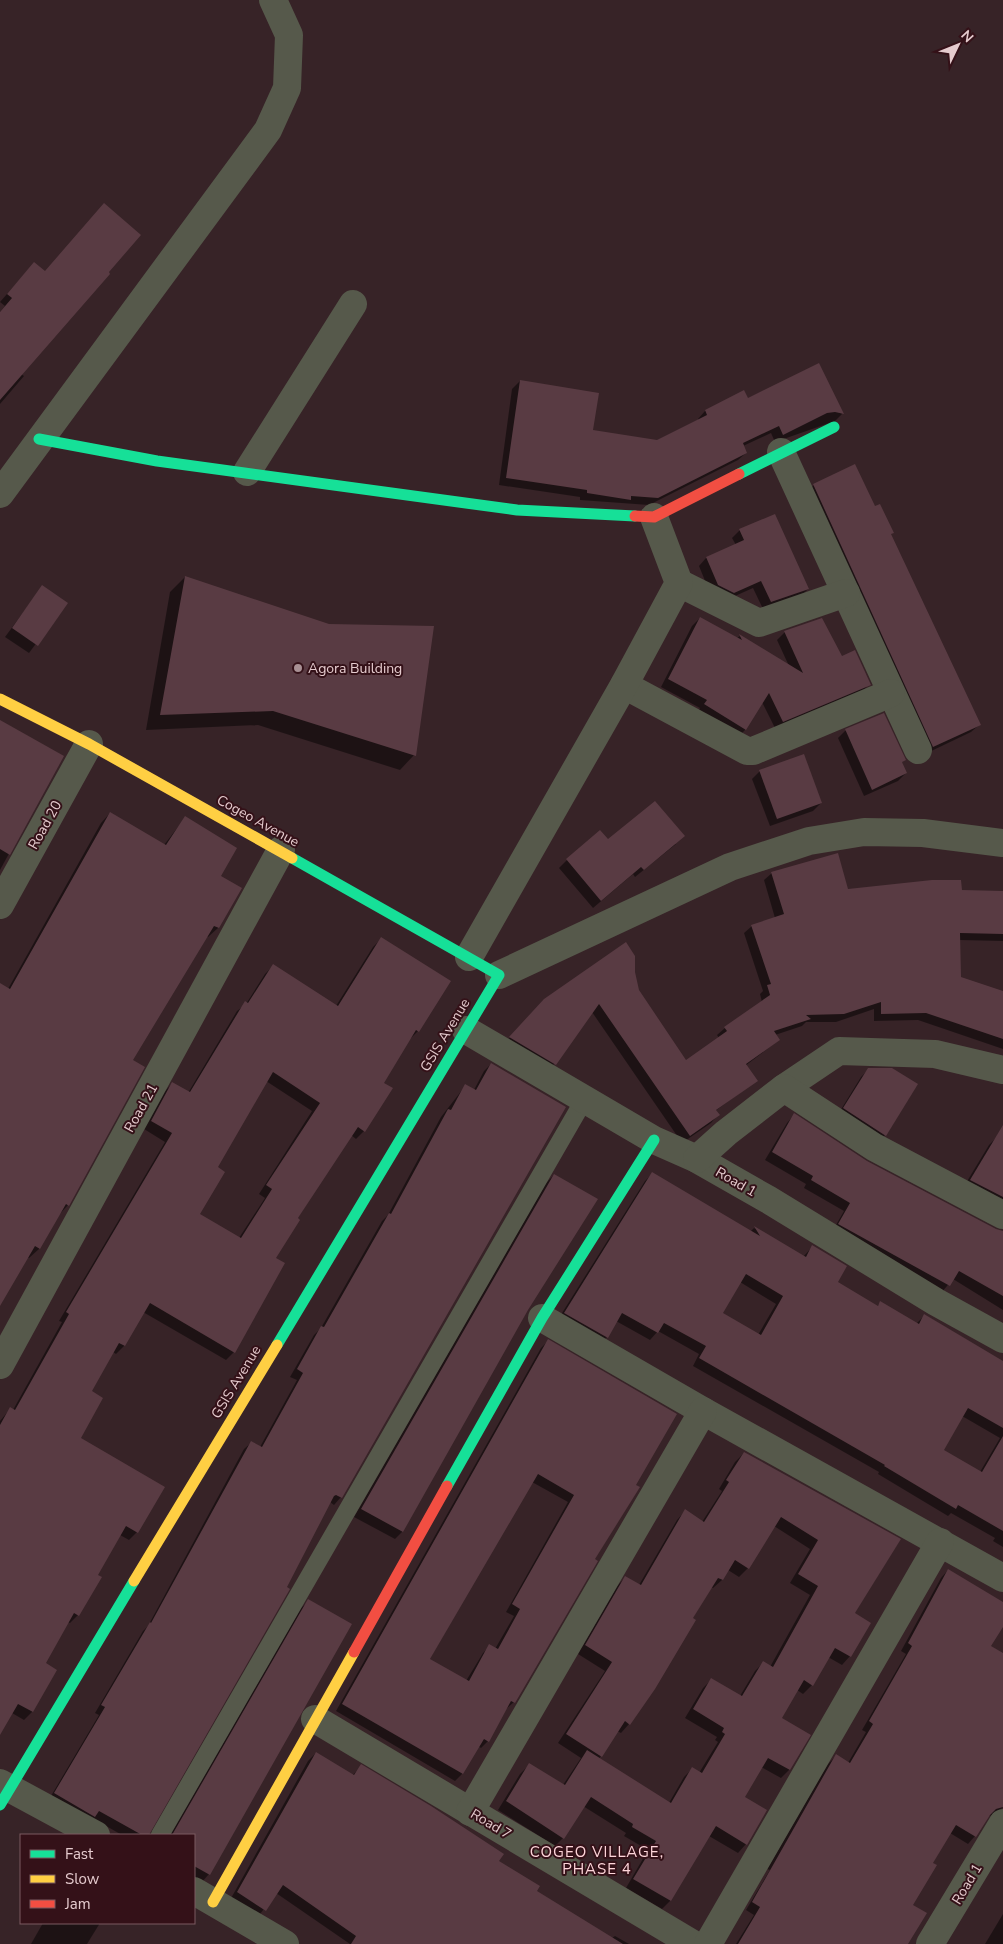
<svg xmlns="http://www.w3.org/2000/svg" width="1003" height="1944" font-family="'Nunito Sans',sans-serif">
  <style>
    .shadow { fill: #0007; fill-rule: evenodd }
    .building { fill: #593b43; fill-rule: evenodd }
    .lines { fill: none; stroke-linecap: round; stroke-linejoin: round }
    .lane { stroke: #56594b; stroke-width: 18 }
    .street { stroke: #56594b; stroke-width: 28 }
    .fast { stroke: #16e098; stroke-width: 11 }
    .slow { stroke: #ffcf43; stroke-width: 11 }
    .jam { stroke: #f24e42; stroke-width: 11 }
    .poi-dot { fill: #a89094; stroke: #341118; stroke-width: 2 }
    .labels { text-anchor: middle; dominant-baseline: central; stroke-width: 4; stroke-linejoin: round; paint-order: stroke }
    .poi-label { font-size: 14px; fill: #e5cbce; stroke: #341118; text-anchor: start }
    .street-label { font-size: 14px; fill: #e5cbce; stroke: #341118 }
    .neighbourhood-label { font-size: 15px; letter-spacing: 1px; fill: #fed5da; stroke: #341118 }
  </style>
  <rect width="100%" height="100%" fill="#372327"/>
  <!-- shadow -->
  <g class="shadow">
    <path d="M27 271 45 272 21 374 24 376 0 404V312L5 306 0 302Z"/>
    <path d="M818 365 842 414 835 421 775 442 771 433 743 446 746 453 738 460 649 505 580 500V497L499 485 512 389 520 381 592 431 657 441 699 421 698 419 705 411 747 400Z"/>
    <path d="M814 485 890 535 979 725 971 732 925 754 806 493Z"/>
    <path d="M740 530 808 589 800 597 763 609 753 588 726 600 710 593 699 566 706 558 736 545 732 538Z"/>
    <path d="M185 577 414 755 400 770 258 725 146 730 170 592Z"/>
    <path d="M42 587 66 603 29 653 5 637Z"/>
    <path d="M700 618 737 638 740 636 789 666 777 640 785 632 841 658 869 684 862 692 775 728 762 702 745 730 738 737 698 712 700 708 661 687 692 626Z"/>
    <path d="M883 715 906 773 898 781 864 796 838 738 845 731Z"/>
    <path d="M0 722 62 757 0 870Z"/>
    <path d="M760 771 821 803 813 811 770 826 752 779Z"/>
    <path d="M110 813 164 845 185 818 219 876 240 889 218 928 208 937 206 936 132 1060 68 1205 58 1216 39 1249 29 1258 27 1257 0 1305V984L8 989 101 823Z"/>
    <path d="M607 841 676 844 635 877 633 874 593 908 559 868 567 860Z"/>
    <path d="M772 873 847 891 1003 892V941L959 940 960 978 1003 992V1049L918 1020 874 1021V1009L836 1022H806L802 1026 775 1035 779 1040 745 1066 756 1081 715 1111 718 1115 711 1123 682 1143 592 1012 548 1072 503 1045 537 1008 633 972 637 990 686 1061 719 1038 717 1035 725 1028 762 1002 760 994 763 991 744 933 752 926 775 918 764 880Z"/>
    <path d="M381 939 418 1031 410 1039 382 1083 364 1131 356 1139 351 1135 297 1219 275 1259 234 1352 226 1360 143 1312 124 1346 116 1354 113 1352 90 1391 79 1438 137 1532 129 1540 120 1535 96 1575 78 1615 70 1623 67 1622 44 1663 56 1670 32 1712 24 1720 12 1713 0 1733V1421L10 1409 13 1410 62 1322 59 1321 165 1142 144 1129 164 1092 172 1084 188 1093 237 1011 246 1004 265 974 273 966 336 1006 373 947ZM266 1081 312 1111 259 1194 265 1198 239 1238 198 1214 216 1168Z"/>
    <path d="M491 1064 341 1497 334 1505 330 1502 150 1829V1835H122L92 1818 48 1801 99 1715 95 1713 143 1631 148 1626 244 1449 252 1442 260 1447 297 1380 290 1377 314 1335 321 1328 382 1221 388 1215 441 1117 466 1085 474 1090 484 1071Z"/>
    <path d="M869 1069 885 1135 877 1143 837 1116 861 1077Z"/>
    <path d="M794 1115 866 1162 995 1230 1003 1232V1310L953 1279 941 1293 832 1232 844 1211 804 1188 806 1184 765 1160 787 1123Z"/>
    <path d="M997 1137 1003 1141V1211L963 1188 989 1145Z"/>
    <path d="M652 1174 750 1232 754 1228 803 1257 813 1246 836 1283 877 1307 880 1303 916 1324 925 1315 1003 1362V1547L993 1541 995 1538 951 1513 948 1516 878 1474 879 1472 693 1366 699 1354 658 1331 650 1340 616 1321 607 1337 599 1345 557 1321 645 1181ZM740 1282 776 1304 758 1335 721 1313ZM962 1416 1000 1438 980 1472 942 1450Z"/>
    <path d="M554 1175 527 1310 402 1532 395 1539 354 1517 546 1183Z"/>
    <path d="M548 1341 594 1560 514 1702 506 1709 488 1741 481 1748 478 1746 462 1774 455 1781 336 1711 541 1348ZM532 1482 568 1502 506 1612 514 1616 495 1649 490 1646 483 1653 466 1681 429 1660Z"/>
    <path d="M744 1453 900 1540 854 1614 850 1656 842 1665 828 1657 812 1685 803 1694 797 1690 780 1719 809 1735 789 1770 781 1778 761 1767 743 1798 746 1844 738 1853 709 1836 670 1901 662 1909 626 1888 648 1850 624 1836 626 1833 583 1806 563 1838 555 1846 498 1810 520 1774 529 1765 563 1785 581 1758 558 1743 605 1671 578 1654 617 1586 625 1578 639 1585 677 1520 685 1511 702 1522 722 1491 719 1489 735 1462ZM774 1526 810 1549 790 1583 810 1595 770 1667 763 1663 755 1671 740 1696 712 1679 703 1688 685 1718 717 1737 715 1740 718 1742 699 1773 692 1769 684 1777 669 1803 599 1759 617 1731 621 1733 629 1724 711 1587 713 1588 722 1580 728 1570 739 1577 748 1568Z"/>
    <path d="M948 1570 1003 1603V1624L990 1646 1003 1654V1807L995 1815 987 1816 975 1836 968 1844 950 1833 932 1864 912 1905 906 1944H736L754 1915 746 1910 770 1870 767 1869 828 1764 836 1756 848 1763 866 1732 862 1730 906 1654 901 1651 941 1578Z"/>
    <path d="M309 1601 209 1874 202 1882 194 1877V1835H170L301 1608Z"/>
    <path d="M316 1753 352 1776 361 1766 497 1862 535 1891 612 1938 615 1936 629 1944H350L276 1893 257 1918 230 1900 308 1761Z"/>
    <path d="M1003 1914V1944H985Z"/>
    <path d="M43 1923H100L87 1944H31Z"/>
  </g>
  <!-- building -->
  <g class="building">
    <path d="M104 203 141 235 109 272 110 274 0 400V312L12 298 7 294 34 262 45 271Z"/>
    <path d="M819 363 844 414 835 412 827 413 783 435 779 426 743 443 747 453 658 498 631 496V500L587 493V490L506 478 520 380 599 393 593 430 657 440 707 415 705 410 744 390 748 398Z"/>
    <path d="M855 464 875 506 880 504 894 533 891 534 981 725 933 747 813 484Z"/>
    <path d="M775 514 809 589 771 602 761 581 734 593 718 585 706 557 744 540 739 529Z"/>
    <path d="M185 576 329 624 434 626 416 756 273 711 160 715Z"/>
    <path d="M42 585 68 603 38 646 12 628Z"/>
    <path d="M700 617 742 640 739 634 803 673 784 631 822 618 842 656 855 650 871 685 783 722 769 693 746 730 704 704 707 700 668 679Z"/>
    <path d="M884 713 906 760 902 762 907 773 872 790 845 729Z"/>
    <path d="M0 720 64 756 10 855 0 849Z"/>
    <path d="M804 754 822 803 777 819 759 770Z"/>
    <path d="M655 801 685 836 644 870 641 867 601 901 566 859 600 830 608 839Z"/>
    <path d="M110 812 166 845 185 816 237 848 221 876 242 888 219 928 214 926 133 1060 145 1067 69 1206 66 1204 40 1249 35 1246 0 1306V983L10 989Z"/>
    <path d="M838 853 848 889 932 880H961L962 890 1003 891V934L960 933 961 977 1003 991V1039L926 1013 881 1014V1002L844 1014 806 1015 811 1019 774 1031 780 1040 746 1064 758 1081 716 1110 720 1115 690 1136 599 1004 556 1065 509 1037 544 999 626 942 635 956V972L639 990 686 1060 727 1031 724 1027 770 995 767 985 771 984 751 925 784 914 771 872Z"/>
    <path d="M381 937 451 981 419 1032 416 1030 384 1083 393 1088 365 1132 358 1127 298 1218 300 1220 276 1258 285 1263 235 1353 150 1303 125 1346 119 1343 92 1391 103 1398 81 1438 165 1487 138 1533 126 1526 98 1575 102 1577 79 1616 74 1613 46 1663 57 1670 33 1712 18 1704 0 1735V1425L10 1407 15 1410 69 1314 66 1312 172 1133 151 1121 172 1082 190 1092 245 1001 248 1003 273 964 338 1006ZM273 1072 320 1103 266 1185 272 1189 241 1238 200 1214 225 1172 218 1167Z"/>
    <path d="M491 1063 566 1107 342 1498 336 1495 334 1496 287 1587 290 1589 149 1835H142L99 1811 95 1817 54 1793 105 1707 101 1705 150 1622 151 1623 251 1441 262 1447 303 1373 297 1369 321 1326 324 1327 389 1213 391 1214 448 1109 451 1110 465 1084 476 1090Z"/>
    <path d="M868 1068H892L918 1084 886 1136 843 1108Z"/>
    <path d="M794 1113 867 1161 996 1229 1003 1231V1296L959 1271 950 1286 838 1224 850 1203 811 1180 813 1176 772 1152Z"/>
    <path d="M1003 1125V1197L970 1180Z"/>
    <path d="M652 1172 760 1236 754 1226 806 1257 812 1245 847 1266 838 1282 878 1306 880 1301 919 1324 924 1314 1003 1361V1428L968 1408 944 1450 982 1472 1003 1436V1531L958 1505 956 1509 884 1466 885 1465 699 1358 706 1346 664 1323 658 1333 622 1313 608 1338 564 1313ZM746 1274 783 1296 761 1335 723 1313Z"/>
    <path d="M554 1174 598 1199 528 1310 403 1532 361 1509Z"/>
    <path d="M548 1339 677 1414 636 1485 640 1487 595 1559 598 1561 515 1703 511 1701 489 1742 484 1739 463 1774 342 1704ZM538 1474 574 1495 512 1604 520 1609 498 1649 489 1644 469 1681 430 1659Z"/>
    <path d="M744 1452 901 1539 855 1613 871 1623 851 1657 835 1648 813 1686 804 1680 782 1718 811 1735 790 1770 768 1758 745 1797 767 1810 747 1845 716 1826 671 1901 633 1879 656 1841 632 1827 633 1824 591 1797 564 1839 506 1801 529 1763 565 1785 587 1750 671 1803 692 1767 702 1773 725 1734 722 1732 724 1728 693 1709 711 1678 742 1696 763 1661 773 1667 818 1586 798 1574 818 1540 781 1517 749 1569 735 1560 723 1580 718 1578 693 1618 696 1620 655 1689 630 1725 625 1721 602 1757 566 1734 612 1662 585 1645 625 1576 641 1585 685 1509 704 1522 729 1482 726 1480Z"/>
    <path d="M948 1569 1003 1602V1627L991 1646 1003 1653V1807L996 1809 990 1815 976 1837 956 1825 933 1863 937 1865 913 1905 927 1913 908 1944H738L760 1907 752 1902 836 1754 850 1763 873 1724 869 1721 912 1646 908 1643Z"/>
    <path d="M308 1599 352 1624 210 1875 194 1866V1835H172Z"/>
    <path d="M316 1752 354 1775 361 1764 431 1806 504 1854 499 1861 540 1886 537 1891 623 1944H351L356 1936 283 1885 266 1911 237 1892Z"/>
  </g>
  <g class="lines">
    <!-- lane -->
    <path class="lane" d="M160 1835 584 1100"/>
    <!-- street -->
    <g class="street">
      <path d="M781 452 918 750"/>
      <path d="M247 472 353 304"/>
      <path d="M0 494 268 130 287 88 289 35 273 0"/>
      <path d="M679 583 759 623 846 593"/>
      <path d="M624 685 747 751H753L891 693"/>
      <path d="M0 905 89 744"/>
      <path d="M469 957 624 685 679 583 654 517"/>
      <path d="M499 975 730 867 809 841 864 832 923 833 1003 843"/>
      <path d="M466 1030 654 1140 697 1159 769 1200 936 1302 1003 1339"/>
      <path d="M784 1088 839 1051 935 1054 1003 1070"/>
      <path d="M697 1159 726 1133 784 1088 874 1147 1003 1215"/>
      <path d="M542 1318 703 1411 1003 1578"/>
      <path d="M0 1365 281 850"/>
      <path d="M315 1719 693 1944"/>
      <path d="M0 1783 96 1835"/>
      <path d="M470 1812 703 1411"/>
      <path d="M194 1891 285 1944"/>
      <path d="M708 1944 940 1542"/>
      <path d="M930 1944 1003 1823"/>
    </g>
    <!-- fast -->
    <g class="fast">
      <path d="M39 439 157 461 517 510 635 516"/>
      <path d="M739 474 834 427"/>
      <path d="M277 1345 499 975 292 858"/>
      <path d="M447 1486 542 1318 654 1140"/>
      <path d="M0 1805 134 1581"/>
    </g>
    <!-- slow -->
    <g class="slow">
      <path d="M0 699 89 744 292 858"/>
      <path d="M134 1581 277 1345"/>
      <path d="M213 1902 354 1652"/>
    </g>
    <!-- jam -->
    <g class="jam">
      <path d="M635 516 654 517 739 474"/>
      <path d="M354 1652 447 1486"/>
    </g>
  </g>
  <!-- markers -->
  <circle class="poi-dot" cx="298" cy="668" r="5"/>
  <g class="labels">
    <!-- poi labels -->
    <g class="poi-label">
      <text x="308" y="668">Agora Building</text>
    </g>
    <!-- street labels -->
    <g class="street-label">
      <text transform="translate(258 821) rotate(29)">Cogeo Avenue</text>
      <text transform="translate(45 825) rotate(-61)">Road 20</text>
      <text transform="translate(445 1035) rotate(-59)">GSIS Avenue</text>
      <text transform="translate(141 1108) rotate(-61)">Road 21</text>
      <text transform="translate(736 1182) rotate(30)">Road 1</text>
      <text transform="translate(236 1382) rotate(-59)">GSIS Avenue</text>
      <text transform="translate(491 1824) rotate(31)">Road 7</text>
      <text transform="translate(967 1884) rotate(-59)">Road 1</text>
    </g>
    <!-- neighbourhood labels -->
    <g class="neighbourhood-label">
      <text x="597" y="1852">COGEO VILLAGE,<tspan x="597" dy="17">PHASE 4</tspan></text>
    </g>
  </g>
  <!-- legend -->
  <rect x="20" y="1834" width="175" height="90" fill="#341118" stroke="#7b5b61"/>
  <rect x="30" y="1850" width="25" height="8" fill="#16e098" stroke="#7b5b61"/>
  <text x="65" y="1859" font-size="15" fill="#e5cbce">Fast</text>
  <rect x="30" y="1875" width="25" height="8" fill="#ffcf43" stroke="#7b5b61"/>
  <text x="65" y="1884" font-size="15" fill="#e5cbce">Slow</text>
  <rect x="30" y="1900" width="25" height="8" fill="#f24e42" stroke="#7b5b61"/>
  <text x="65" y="1909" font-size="15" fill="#e5cbce">Jam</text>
  <!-- north arrow -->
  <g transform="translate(958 45) rotate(47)" stroke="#341118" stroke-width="4" paint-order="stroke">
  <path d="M0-4L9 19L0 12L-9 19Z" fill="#e5cbce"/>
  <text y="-8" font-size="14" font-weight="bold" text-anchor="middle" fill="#e5cbce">N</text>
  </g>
</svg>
